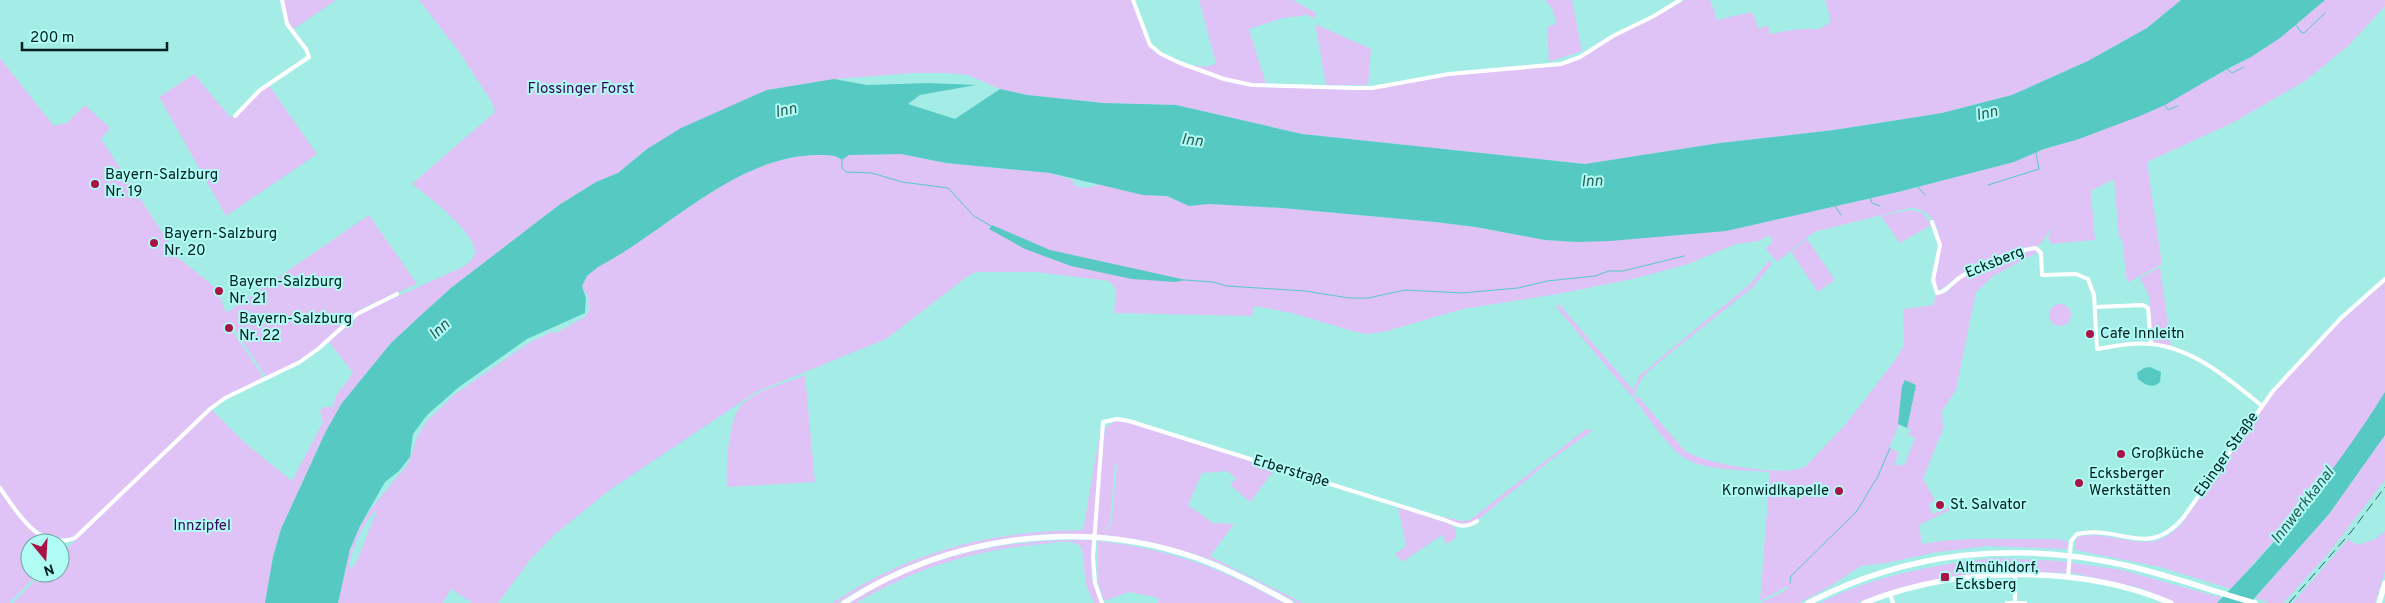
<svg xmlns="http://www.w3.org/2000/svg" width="2385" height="603" font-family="Overpass,sans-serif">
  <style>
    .green { fill: #dfc2f6; fill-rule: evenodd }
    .water { fill: #56cac2 }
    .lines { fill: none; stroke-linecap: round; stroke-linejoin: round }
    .stream { stroke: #56cac2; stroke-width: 1 }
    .street { stroke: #fff; stroke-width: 4 }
    .secondary { stroke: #fff; stroke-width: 5.5 }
    .rail { stroke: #335e5c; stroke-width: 1; stroke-dasharray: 10 5; stroke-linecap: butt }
    .poi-dot { fill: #a91346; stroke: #b1fbf5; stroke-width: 2 }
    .labels { text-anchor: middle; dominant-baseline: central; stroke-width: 4; stroke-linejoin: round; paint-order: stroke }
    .park-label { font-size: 15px; fill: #3d0559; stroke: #b1fbf5 }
    .poi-label { font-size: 15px; fill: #011f1e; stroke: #b1fbf5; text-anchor: start }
    .street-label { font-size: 15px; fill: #011f1e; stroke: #b1fbf5 }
    .water-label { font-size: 16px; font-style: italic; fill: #2c5d5a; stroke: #b1fbf5 }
  </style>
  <rect width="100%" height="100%" fill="#a4ede7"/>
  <!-- green -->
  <g class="green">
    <path d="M283 0H336L292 30 287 23Z"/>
    <path d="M419 0H1132L1145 38 1154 52 1194 68 1195 65 1204 67 1216 64 1199 0H1293L1316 13 1313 19 1308 15 1283 18 1249 29 1267 87 1361 90 1440 76 1524 69 1569 61 1584 54 1602 40 1669 7 1668 10 1685 0H1710L1717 20 1752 12 1759 29 1768 25 1770 34 1799 29H1819L1828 24 1831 20 1825 0H2181L2147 28 2088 61 2012 95 1942 113 1898 120 1834 130 1720 143 1585 164 1302 134 1176 105 1103 103 1027 95 1000 89 968 75 946 73H914L834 79 767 90 647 149 618 173 596 182 559 205 451 288 391 343 342 403 326 431 281 529 273 557 265 603H13L42 573H60V555L211 409 245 443 292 481 323 422 320 411 323 407H332L334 405 335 397 353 373 329 342 360 313 463 267C468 263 474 259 475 252 476 233 427 195 412 184L495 112 492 102 457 49Z"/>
    <path d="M1545 0H1572L1582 51 1549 62 1547 27 1556 24V22L1552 8Z"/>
    <path d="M2325 0H2385V6L2348 46 2305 81 2234 122 2147 162 2162 264 2127 283 2122 238H2119L2114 179 2091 191 2095 240 2051 244 2048 238 2051 230 2050 229 2043 241 2036 247 2000 257 1963 273 1939 291C1928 278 1950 246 1933 220 1926 211 1921 209 1910 208L1814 232 1777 262 1765 248 1772 244 1770 235 1759 241 1736 244 1688 264 1637 278 1558 294 1463 309 1383 332 1367 334 1352 331 1292 313 1254 306 1252 316 1114 313 1116 289 1109 281 1035 272H976L968 276 886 339 756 392 611 489 554 535 530 560 498 603H472L451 589 443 603H338L350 549 360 526 370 510 408 464 418 435 427 421 454 395 527 344 551 332 556 333 585 317 590 310 588 303 589 299 582 286 587 276 598 267C667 231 735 156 817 155 827 155 834 154 842 159L848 155 901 154 946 163 1050 173 1072 180 1075 186C1085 188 1090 189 1098 184L1143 195 1167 196 1189 206 1209 204 1282 208 1435 222 1476 227 1545 240 1577 242 1726 231 1898 192 2014 162 2044 149 2079 139 2151 111 2251 57 2280 38ZM377 510 356 563 350 569C348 555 365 518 377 510Z"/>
    <path d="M1315 24 1371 49 1368 85H1326Z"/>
    <path d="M0 58 54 126 67 123 85 105 109 127V130L101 139 168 241 164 246 217 289 226 313 369 215 417 284 363 308 316 349 298 361 266 377 233 327 232 330 262 375 261 379 228 395 209 407 77 536C37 547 20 513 0 485Z"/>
    <path d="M194 74 231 118 251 98 268 84 317 154 226 216 159 97Z"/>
    <path d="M1910 210 1923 213 1931 225 1900 243 1881 216Z"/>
    <path d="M1807 239 1835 280 1818 292 1791 252Z"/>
    <path d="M2035 249 2038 252 1993 276 1976 292 1956 390 1942 411 1943 429 1923 479 1935 500 1929 504 1932 514 1949 508 1950 510 1919 525 1922 544C1967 536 2011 540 2056 539L2067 541V549L1987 546 1932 553 1886 563 1861 566 1829 587 1799 603H1761L1789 588 1788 586 1760 601 1770 472C1747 470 1702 471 1683 457 1664 443 1650 419 1635 400L1637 395 1685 451C1707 464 1775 475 1799 469L1805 467 1845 425 1893 363 1904 345 1903 309 1933 305 1936 295 1946 293C1966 268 2005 257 2035 249ZM1916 385 1907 428 1911 429 1908 435 1915 438 1904 466 1897 464 1893 468 1899 452 1889 448Z"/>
    <path d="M1769 260 1772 264 1753 287 1648 371 1639 383 1633 398 1556 307 1559 304 1633 390 1640 375 1750 284Z"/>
    <path d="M2160 267 2171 347 2153 343 2149 296 2140 278Z"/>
    <path d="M2385 282V392L2349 450 2322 486 2231 589 2160 567 2075 550V539C2093 527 2136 548 2159 540 2168 537 2175 530 2181 525L2273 393 2342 320Z"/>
    <circle cx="2060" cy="315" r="11"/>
    <path d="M805 375 815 482 727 487C726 467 728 419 742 404 758 389 785 384 805 375Z"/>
    <path d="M1102 421 1101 468 1105 428 1115 421 1130 423 1275 469 1250 502 1230 485 1236 478 1227 471 1202 473 1188 505 1213 523 1234 524 1210 556 1303 603H1297C1270 588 1244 573 1216 562 1090 512 951 530 838 603H832C911 551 989 531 1083 530ZM1115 464 1117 465 1112 520 1108 528 1105 530 1110 522Z"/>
    <path d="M1586 429 1592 431 1552 459 1474 523 1463 525 1429 514 1463 521 1470 520Z"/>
    <path d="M2385 435V480L2327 555 2283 603H2270L2255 598 2329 514Z"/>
    <path d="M0 491C16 512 31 542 61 542L62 545 60 552V543H30V573H39L9 603H0Z"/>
    <path d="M1398 507 1452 525 1456 531V538L1446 544 1442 535 1402 562 1395 554 1406 546Z"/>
    <path d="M2385 531V571L2375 603H2293L2348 539 2357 545 2376 539Z"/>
    <path d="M1067 540H1092L1091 576 1100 603H1094L1086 585 1082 548C1073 538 1057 543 1045 544 976 549 915 568 856 603H850C914 560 991 542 1067 540Z"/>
    <path d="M1098 541C1170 549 1221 568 1284 603H1158L1159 598 1129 592 1104 601 1098 582Z"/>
    <path d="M1994 558 2059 561 2122 570 2222 598 2217 603H2176L2141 588 2073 573 2021 572 1956 577 1930 581 1886 592 1857 603H1820C1875 575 1934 565 1994 558Z"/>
  </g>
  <!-- water -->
  <g class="water">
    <path d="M2181 0H2325L2280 38 2251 57 2227 69 2165 105 2140 116 2079 139 2044 149 2014 162 1898 192 1726 231 1610 241 1577 242 1545 240 1476 227 1435 222 1282 208 1209 204 1189 206 1167 196 1143 195 1050 173 946 163 901 154 849 155 842 160C834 154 827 155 817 155 735 156 667 231 598 267L587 276 582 286 586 298 585 313 527 339 459 387 427 415 413 434 410 457 399 471 385 482 360 526 350 549 338 603H265L273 557 281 529 326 431 342 403 391 343 420 316 451 288 559 205 596 182 618 173 647 149 681 128 767 90 834 79 867 85 928 83 976 85 920 95 908 104 955 119 1000 89 1027 95 1103 103 1176 105 1302 134 1585 164 1720 143 1834 130 1898 120 1942 113 2012 95 2088 61 2147 28Z"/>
    <path d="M992 225 1050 250 1186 280 1175 282 1132 279 1071 266 1025 249 989 229Z"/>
    <path d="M2150 367 2161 372 2160 382C2153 389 2145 385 2138 379L2137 373 2144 368Z"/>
    <path d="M1905 380 1916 385 1907 428 1898 424 1902 386Z"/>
    <path d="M2385 392V435L2329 514 2250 603H2217C2281 538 2337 469 2385 392Z"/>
  </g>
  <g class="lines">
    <!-- stream -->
    <g class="stream">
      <path d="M2296 25 2301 32 2304 33 2325 13"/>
      <path d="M2227 69 2232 73 2244 67"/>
      <path d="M2165 105 2168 110 2178 106"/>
      <path d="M842 160V168L846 172 872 173 902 182 948 188 974 216 991 226"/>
      <path d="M1988 185 2039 169 2036 153"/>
      <path d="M1918 187 1925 195"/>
      <path d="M1870 198 1872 203 1880 206"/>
      <path d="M1835 206 1841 215"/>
      <path d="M1185 280 1213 282 1227 286 1305 291 1349 298H1368L1405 290 1462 293 1518 288 1547 281 1595 276 1609 271H1623L1684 256"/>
      <path d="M1790 583 1791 576 1857 511 1878 476 1890 448"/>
    </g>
    <!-- street -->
    <g class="street">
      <path d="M1133 0 1150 45 1161 54 1180 63 1224 79 1252 85 1355 88H1372L1449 74 1561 64 1580 57 1613 36 1654 16 1680 0"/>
      <path d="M235 116 260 90 309 57 306 49 287 24 282 0"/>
      <path d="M1932 222 1940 245 1933 280 1937 293C1945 293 1953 282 1959 278 1980 264 2011 251 2036 248L2041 253 2042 275 2076 274 2088 279 2094 295 2097 349C2115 346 2133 342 2151 344 2193 348 2229 379 2261 405"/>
      <path d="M2095 307 2143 305 2148 308 2151 344"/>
      <path d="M0 488C17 512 39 552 75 538L210 409 225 398 300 362 318 349 357 314 397 294"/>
      <path d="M2015 575V603"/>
      <path d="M2068 577 2071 541 2077 534C2120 524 2147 560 2183 518L2273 391 2341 318 2385 279"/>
      <path d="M1890 594 1893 603"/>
      <path d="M1102 603 1095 583 1093 557 1103 422 1117 419 1129 421 1445 520C1459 526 1464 529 1477 521"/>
      <path d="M2007 603H2025"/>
    </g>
    <!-- secondary -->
    <g class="secondary">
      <path d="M844 603C948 536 1080 517 1197 558 1230 570 1260 586 1290 603"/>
      <path d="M1808 603C1909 551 2013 541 2124 565 2169 575 2212 591 2255 603"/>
      <path d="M1864 603C1956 566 2080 564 2171 603"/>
      <path d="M2379 603 2385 583"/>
    </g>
    <!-- rail -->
    <path class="rail" d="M2289 603 2351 532 2385 487"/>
  </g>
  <!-- markers -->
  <g class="poi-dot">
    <circle cx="95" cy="184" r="5"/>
    <circle cx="154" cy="243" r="5"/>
    <circle cx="219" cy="291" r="5"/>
    <circle cx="229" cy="328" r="5"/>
    <circle cx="2090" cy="334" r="5"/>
    <circle cx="2121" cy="454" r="5"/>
    <circle cx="2079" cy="483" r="5"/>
    <circle cx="1839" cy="491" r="5"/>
    <circle cx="1940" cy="505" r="5"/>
    <rect x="1940" y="572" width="10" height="10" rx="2.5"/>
  </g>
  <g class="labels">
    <!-- park labels -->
    <g class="park-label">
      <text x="581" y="89">Flossinger Forst</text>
      <text x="202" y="526">Innzipfel</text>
    </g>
    <!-- poi labels -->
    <g class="poi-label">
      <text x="105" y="175">Bayern-Salzburg<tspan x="105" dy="17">Nr. 19</tspan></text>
      <text x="164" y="234">Bayern-Salzburg<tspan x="164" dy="17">Nr. 20</tspan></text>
      <text x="229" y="282">Bayern-Salzburg<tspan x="229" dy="17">Nr. 21</tspan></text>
      <text x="239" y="319">Bayern-Salzburg<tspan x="239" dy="17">Nr. 22</tspan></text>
      <text x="2100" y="334">Cafe Innleitn</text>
      <text x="2131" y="454">Großküche</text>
      <text x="2089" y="474">Ecksberger<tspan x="2089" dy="17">Werkstätten</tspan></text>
      <text x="1829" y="491" text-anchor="end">Kronwidlkapelle</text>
      <text x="1950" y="505">St. Salvator</text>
      <text x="1955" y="568">Altmühldorf,<tspan x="1955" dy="17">Ecksberg</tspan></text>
    </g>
    <!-- street labels -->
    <g class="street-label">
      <text transform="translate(1995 263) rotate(-22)">Ecksberg</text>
      <text transform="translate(2227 455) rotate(-55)">Ebinger Straße</text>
      <text transform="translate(1291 472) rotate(17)">Erberstraße</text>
    </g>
    <!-- water labels -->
    <g class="water-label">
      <text transform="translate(786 111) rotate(-12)">Inn</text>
      <text transform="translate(1987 114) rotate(-13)">Inn</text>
      <text transform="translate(1192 141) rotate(7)">Inn</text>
      <text transform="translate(1592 182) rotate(-3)">Inn</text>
      <text transform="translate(440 330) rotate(-43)">Inn</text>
      <text transform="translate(2303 506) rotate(-52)">Innwerkkanal</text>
    </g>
  </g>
  <!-- north arrow -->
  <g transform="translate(45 558) rotate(162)"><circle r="24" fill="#b1fbf5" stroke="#6ba39f"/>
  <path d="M0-4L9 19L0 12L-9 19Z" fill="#a91346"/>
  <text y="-8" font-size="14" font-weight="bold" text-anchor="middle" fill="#011f1e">N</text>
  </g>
  <!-- scale -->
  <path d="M22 42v8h145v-8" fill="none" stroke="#011f1e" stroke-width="2.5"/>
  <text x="30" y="42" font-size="15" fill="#011f1e" stroke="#b1fbf5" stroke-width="4" paint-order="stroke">200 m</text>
</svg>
